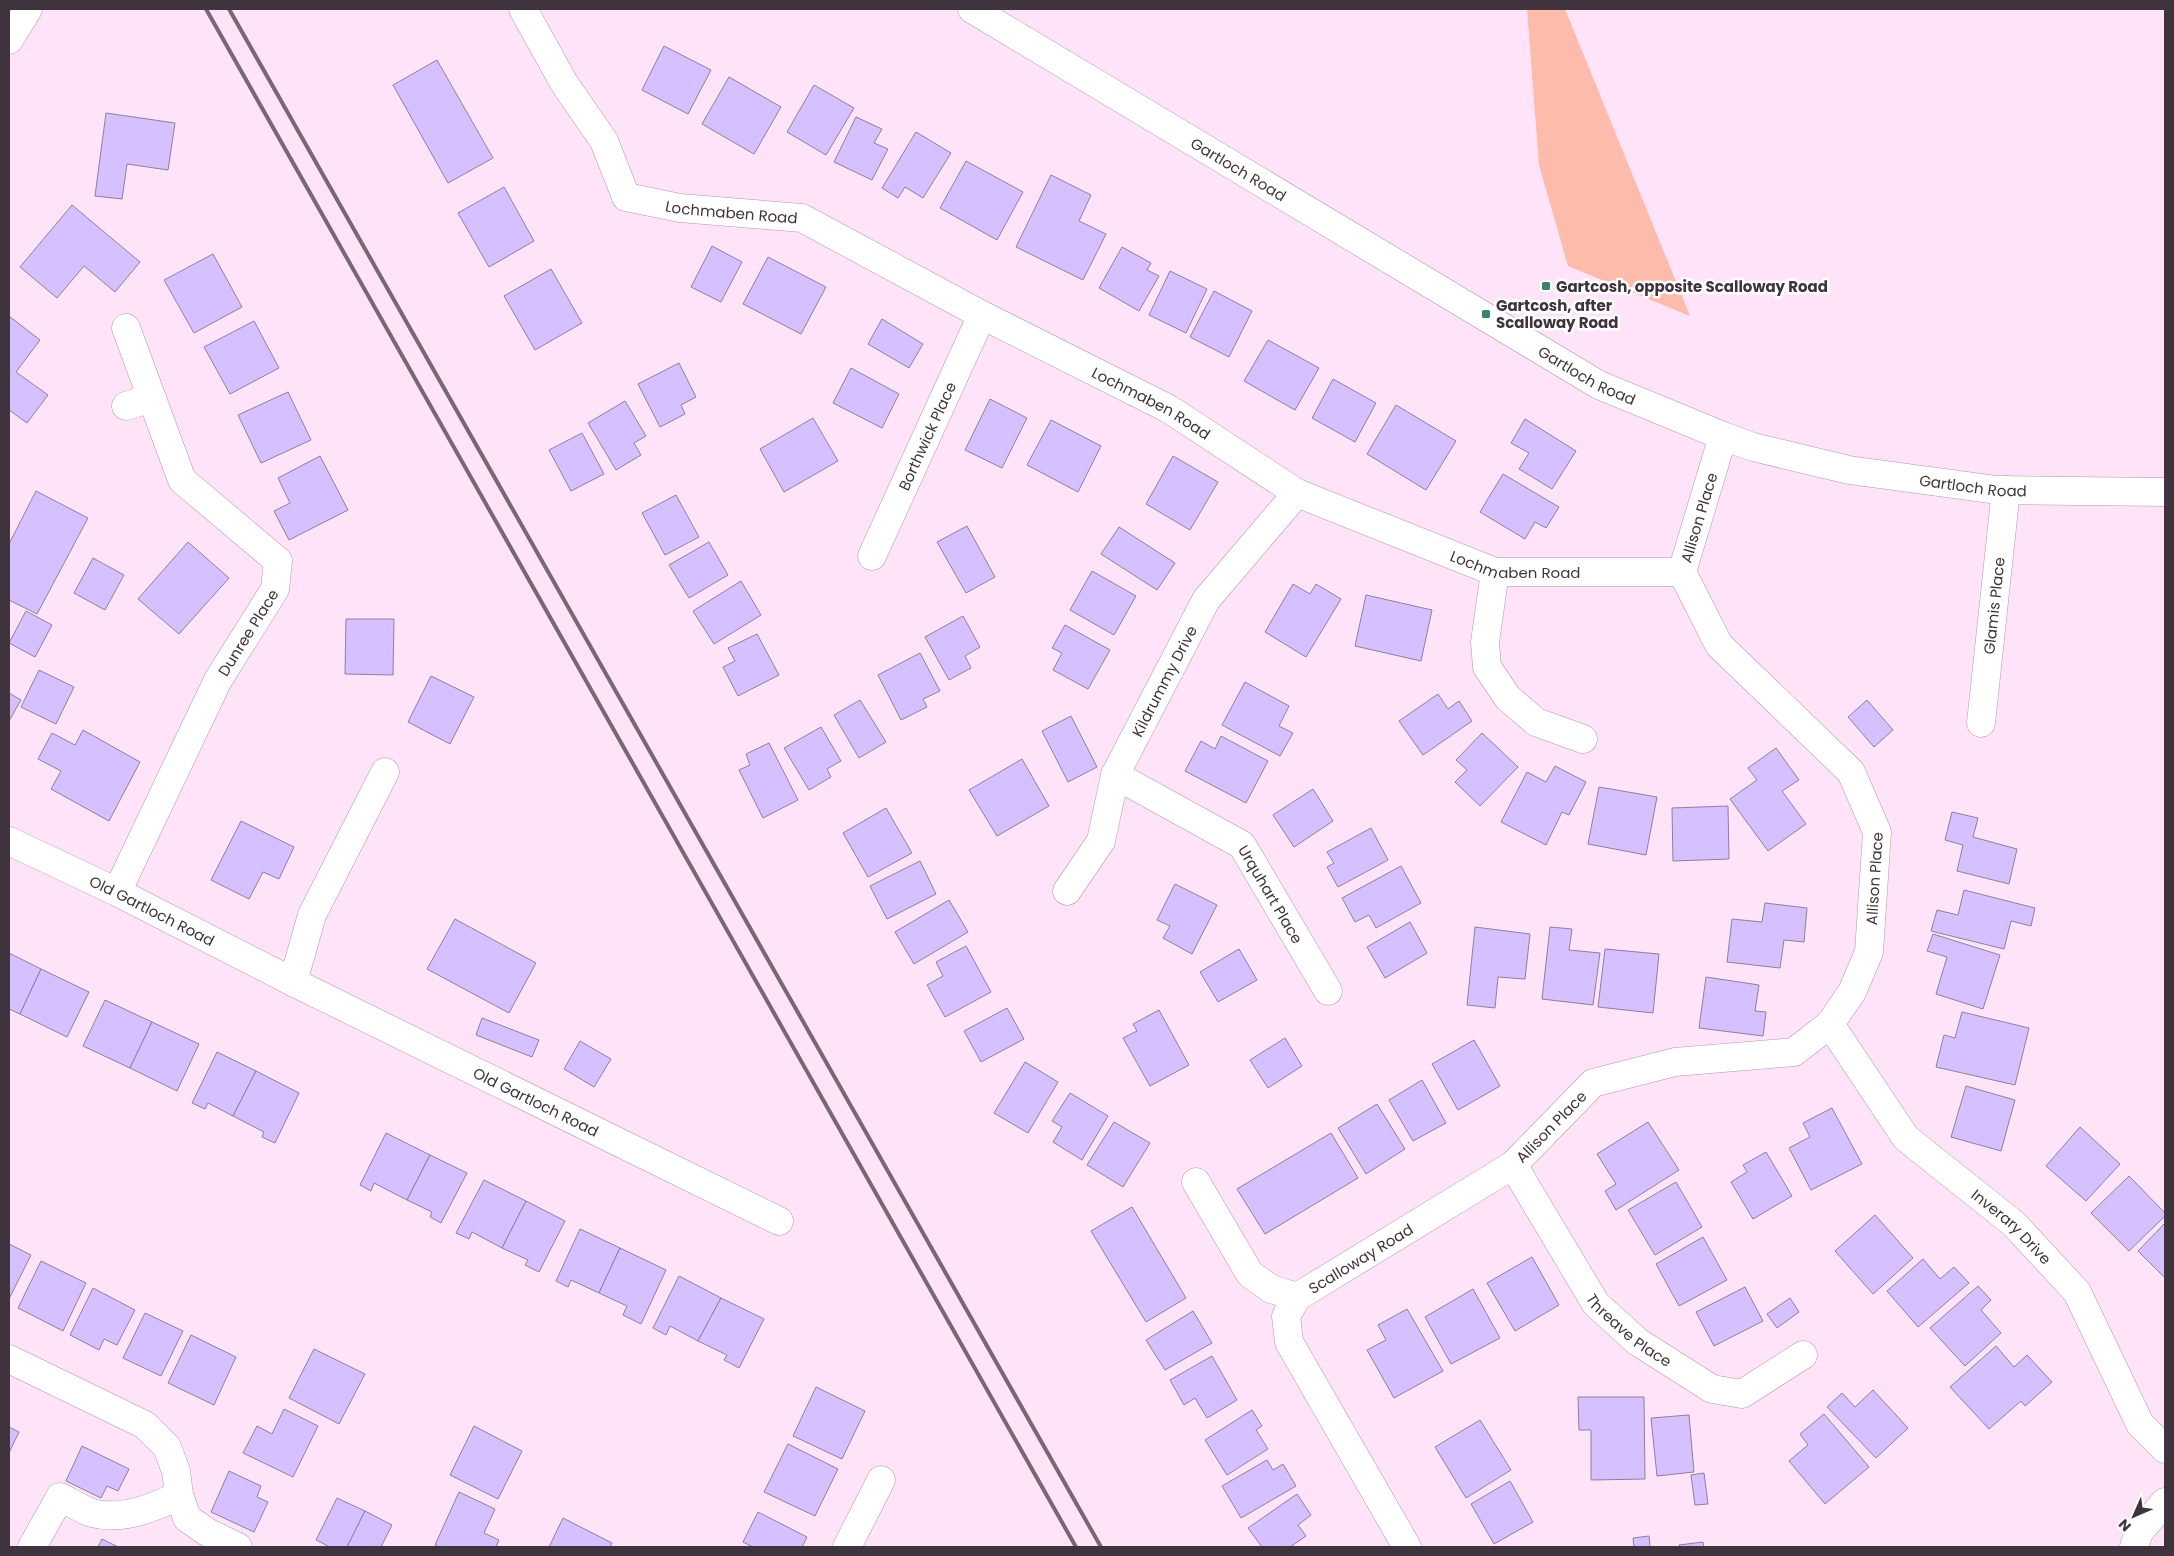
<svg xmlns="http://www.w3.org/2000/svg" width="2174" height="1556" font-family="Poppins,sans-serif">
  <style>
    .green { fill: #fcbbab }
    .building { fill: #d7c0ff; stroke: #8b819d }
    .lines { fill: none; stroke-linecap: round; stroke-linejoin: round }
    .minor-casing { stroke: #b197ac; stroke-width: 29 }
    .major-casing { stroke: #b197ac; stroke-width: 29 }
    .minor { stroke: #fff; stroke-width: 28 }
    .major { stroke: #fff; stroke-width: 28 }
    .rail { stroke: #786874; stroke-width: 4 }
    .poi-dot { fill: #3e8072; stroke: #fff; stroke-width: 2 }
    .labels { text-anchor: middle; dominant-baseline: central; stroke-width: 5; stroke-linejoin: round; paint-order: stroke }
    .street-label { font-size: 15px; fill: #3f343d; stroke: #fff }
    .poi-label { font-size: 15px; font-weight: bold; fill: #3f343d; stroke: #fff; text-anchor: start }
  </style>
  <rect width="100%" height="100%" fill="#ffe3f9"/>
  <!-- green -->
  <path class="green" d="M1527 9H1565L1690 316 1568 266 1539 165Z"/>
  <!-- building -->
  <g class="building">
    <path d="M664 46 711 70 688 114 642 90Z"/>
    <path d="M437 60 493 158 448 183 393 85Z"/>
    <path d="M729 77 781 107 754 154 702 124Z"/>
    <path d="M814 85 854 108 826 155 787 132Z"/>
    <path d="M106 113 175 123 168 170 127 164 122 199 95 196Z"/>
    <path d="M856 117 882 129 874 143 888 149 872 180 834 162Z"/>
    <path d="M916 132 951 153 923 198 905 187 898 198 882 188Z"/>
    <path d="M966 161 1023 192 997 240 940 208Z"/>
    <path d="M1051 175 1091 195 1079 221 1106 234 1083 280 1016 247Z"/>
    <path d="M504 187 534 241 489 267 458 213Z"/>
    <path d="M72 205 140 262 115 292 84 266 57 298 20 267Z"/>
    <path d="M712 246 742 262 721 302 691 287Z"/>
    <path d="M1122 247 1151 263 1147 270 1159 276 1139 311 1099 288Z"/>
    <path d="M213 254 242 307 194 333 164 280Z"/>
    <path d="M768 257 826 287 801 334 743 304Z"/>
    <path d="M551 269 582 323 535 350 504 296Z"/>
    <path d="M1170 271 1207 289 1186 333 1149 315Z"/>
    <path d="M1214 291 1252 311 1229 357 1190 337Z"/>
    <path d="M9 316 40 340 16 372 48 395 27 423 9 410Z"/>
    <path d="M882 319 923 344 909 368 868 344Z"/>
    <path d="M254 321 279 368 230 394 204 347Z"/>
    <path d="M1268 340 1319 368 1295 410 1244 381Z"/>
    <path d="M679 363 696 397 681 405 685 414 660 427 638 384Z"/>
    <path d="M851 368 899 394 882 428 833 403Z"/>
    <path d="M1333 379 1376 403 1355 442 1312 418Z"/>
    <path d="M288 392 311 440 261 463 238 415Z"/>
    <path d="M990 399 1027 418 1002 468 965 450Z"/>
    <path d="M625 401 646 436 634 443 641 455 616 470 588 423Z"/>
    <path d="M1396 405 1456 441 1426 490 1367 454Z"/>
    <path d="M813 418 838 461 784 492 760 449Z"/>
    <path d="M1525 419 1576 451 1552 489 1519 469 1529 453 1511 443Z"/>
    <path d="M1051 420 1101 446 1078 492 1027 465Z"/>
    <path d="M582 433 604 474 571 491 549 450Z"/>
    <path d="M320 456 348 510 289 540 274 511 290 503 278 478Z"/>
    <path d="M1173 456 1218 482 1190 530 1146 504Z"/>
    <path d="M1503 474 1559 507 1546 528 1535 522 1525 539 1480 512Z"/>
    <path d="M36 491 88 518 37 614 9 600V544Z"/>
    <path d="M676 495 699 537 665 555 642 513Z"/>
    <path d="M967 526 995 577 966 593 937 542Z"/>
    <path d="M1119 527 1175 563 1157 590 1101 554Z"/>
    <path d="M188 542 229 578 179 634 138 599Z"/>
    <path d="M709 542 728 575 689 598 669 565Z"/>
    <path d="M93 558 124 575 105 610 74 593Z"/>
    <path d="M1092 571 1136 596 1114 635 1070 610Z"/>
    <path d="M741 581 761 615 714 644 693 611Z"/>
    <path d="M1293 584 1310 594 1316 584 1341 599 1306 657 1265 632Z"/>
    <path d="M1366 595 1432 610 1421 661 1355 646Z"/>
    <path d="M26 611 52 625 35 657 9 643Z"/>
    <path d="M963 616 980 647 965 656 971 668 949 680 925 637Z"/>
    <path d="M346 619H394L393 675 345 674Z"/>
    <path d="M1065 625 1110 650 1088 689 1053 670 1062 653 1052 648Z"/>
    <path d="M757 634 779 675 738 696 723 667 735 661 728 648Z"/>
    <path d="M920 653 940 691 923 699 927 707 901 720 878 675Z"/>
    <path d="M39 670 74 687 56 724 21 707Z"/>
    <path d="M431 676 474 697 450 744 408 722Z"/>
    <path d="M1245 682 1289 706 1279 726 1293 733 1280 756 1222 725Z"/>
    <path d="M9 693 21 700 9 721Z"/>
    <path d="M1438 694 1448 709 1459 701 1472 721 1423 755 1399 721Z"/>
    <path d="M860 700 886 742 859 758 834 715Z"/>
    <path d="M1867 700 1893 730 1874 747 1848 717Z"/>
    <path d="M1071 716 1097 767 1068 782 1042 731Z"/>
    <path d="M821 727 841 761 827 769 831 777 809 790 784 748Z"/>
    <path d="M83 730 140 762 109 821 51 789 61 771 38 759 52 733 75 745Z"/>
    <path d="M1482 733 1518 767 1480 806 1455 782 1467 770 1456 760Z"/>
    <path d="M1221 736 1268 761 1246 803 1185 771 1201 741 1215 749Z"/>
    <path d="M769 743 798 800 763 818 739 770 750 765 746 754Z"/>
    <path d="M1776 748 1799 780 1782 791 1806 824 1768 851 1730 799 1757 780 1748 768Z"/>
    <path d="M1022 759 1049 806 997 836 969 790Z"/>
    <path d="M1555 766 1586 782 1569 815 1562 812 1546 845 1501 822 1527 772 1546 782Z"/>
    <path d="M1599 787 1657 797 1646 855 1588 844Z"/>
    <path d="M1313 789 1333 821 1294 847 1273 815Z"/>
    <path d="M1728 806 1729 859 1673 861 1672 808Z"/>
    <path d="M886 808 912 853 868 877 843 833Z"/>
    <path d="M1952 812 1978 818 1973 837 2017 849 2009 884 1957 871 1963 845 1945 840Z"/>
    <path d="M241 821 294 847 279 879 263 872 249 899 211 880Z"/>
    <path d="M1371 828 1388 860 1338 887 1327 867 1334 863 1327 852Z"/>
    <path d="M920 861 936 894 887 919 870 886Z"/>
    <path d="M1401 866 1421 903 1376 928 1369 915 1355 922 1342 898Z"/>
    <path d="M1175 884 1217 905 1192 954 1163 938 1170 926 1157 920Z"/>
    <path d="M1964 890 2035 908 2031 926 2011 921 2004 949 1931 931 1937 910 1958 915Z"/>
    <path d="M949 900 968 932 914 964 895 932Z"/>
    <path d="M1765 903 1807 908 1804 942 1784 940 1780 968 1727 962 1732 919 1762 922Z"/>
    <path d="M455 919 536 963 509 1013 427 969Z"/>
    <path d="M1410 922 1427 953 1385 978 1367 947Z"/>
    <path d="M1475 927 1530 934 1525 979 1498 977 1495 1008 1467 1005Z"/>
    <path d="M1550 927 1572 929 1569 950 1600 953 1593 1005 1542 999Z"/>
    <path d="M1933 934 2000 955 1983 1009 1936 994 1947 957 1927 951Z"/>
    <path d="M966 946 991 992 945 1017 927 985 943 976 936 962Z"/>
    <path d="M1239 949 1257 980 1218 1002 1200 972Z"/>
    <path d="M1605 949 1659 954 1653 1013 1598 1007Z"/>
    <path d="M9 953 41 969 20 1014 9 1009Z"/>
    <path d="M41 969 89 992 67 1037 20 1014Z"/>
    <path d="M1706 977 1759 985 1755 1011 1766 1012 1763 1036 1699 1028Z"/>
    <path d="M105 1000 152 1022 130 1068 83 1046Z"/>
    <path d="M1007 1008 1024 1039 981 1062 964 1031Z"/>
    <path d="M1159 1010 1189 1065 1150 1086 1123 1038 1137 1031 1133 1024Z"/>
    <path d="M1962 1012 2029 1028 2015 1085 1936 1067 1944 1035 1955 1038Z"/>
    <path d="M482 1018 539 1040 532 1057 476 1035Z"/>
    <path d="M152 1022 199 1044 177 1091 130 1068Z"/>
    <path d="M1285 1038 1302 1066 1268 1088 1250 1060Z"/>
    <path d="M1474 1040 1500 1086 1458 1110 1432 1064Z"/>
    <path d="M580 1041 611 1059 594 1087 564 1069Z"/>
    <path d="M217 1052 256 1071 233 1116 208 1103 205 1109 192 1103Z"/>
    <path d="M1025 1062 1058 1082 1028 1133 994 1113Z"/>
    <path d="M256 1071 299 1093 275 1143 262 1137 264 1132 233 1116Z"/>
    <path d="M1422 1080 1446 1123 1413 1141 1389 1100Z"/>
    <path d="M1966 1086 2015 1100 2001 1151 1951 1137Z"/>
    <path d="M1070 1093 1108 1116 1082 1160 1053 1142 1062 1127 1052 1121Z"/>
    <path d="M1377 1104 1405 1149 1366 1174 1338 1128Z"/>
    <path d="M1832 1108 1862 1164 1811 1190 1789 1148 1810 1137 1803 1123Z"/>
    <path d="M1114 1122 1150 1143 1123 1187 1087 1165Z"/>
    <path d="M1648 1122 1679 1170 1616 1210 1605 1191 1616 1184 1597 1154Z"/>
    <path d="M2080 1127 2120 1164 2086 1201 2046 1166Z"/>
    <path d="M386 1133 430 1155 407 1200 374 1183 371 1191 360 1185Z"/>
    <path d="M1331 1133 1358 1178 1265 1234 1237 1189Z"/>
    <path d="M1766 1152 1792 1196 1753 1219 1731 1182 1747 1172 1743 1165Z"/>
    <path d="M430 1155 467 1173 441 1223 430 1217 432 1212 407 1200Z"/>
    <path d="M2129 1176 2165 1213V1216L2129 1251 2091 1213Z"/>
    <path d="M484 1180 526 1201 502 1248 472 1232 469 1239 456 1233Z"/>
    <path d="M1676 1182 1702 1227 1655 1255 1628 1210Z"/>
    <path d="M526 1201 565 1221 539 1272 525 1265 528 1260 502 1248Z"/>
    <path d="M1132 1207 1186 1298 1146 1322 1091 1231Z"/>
    <path d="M1875 1215 1913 1258 1873 1294 1835 1251Z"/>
    <path d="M2165 1223V1278L2138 1251Z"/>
    <path d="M580 1229 620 1248 599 1293 571 1280 568 1287 556 1281Z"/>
    <path d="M1703 1237 1727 1280 1679 1306 1656 1264Z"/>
    <path d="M9 1244 31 1255 9 1299Z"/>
    <path d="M620 1248 666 1270 641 1324 623 1315 627 1306 599 1293Z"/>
    <path d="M1532 1257 1559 1305 1515 1331 1487 1283Z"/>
    <path d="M1923 1259 1940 1279 1954 1267 1969 1283 1918 1327 1887 1291Z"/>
    <path d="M41 1261 86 1283 63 1331 18 1308Z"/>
    <path d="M679 1276 721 1298 698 1341 670 1326 666 1335 653 1328Z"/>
    <path d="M1978 1286 1991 1300 1981 1310 2001 1333 1965 1366 1930 1328Z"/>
    <path d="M1745 1287 1763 1321 1714 1346 1696 1312Z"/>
    <path d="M93 1288 135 1310 117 1345 104 1339 99 1350 70 1335Z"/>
    <path d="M1473 1289 1500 1338 1451 1364 1425 1317Z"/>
    <path d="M721 1298 764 1319 739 1368 724 1360 727 1355 698 1341Z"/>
    <path d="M1790 1298 1799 1312 1777 1328 1767 1314Z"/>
    <path d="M1407 1309 1443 1371 1394 1398 1367 1350 1386 1340 1378 1325Z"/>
    <path d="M1193 1311 1212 1343 1165 1370 1146 1340Z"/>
    <path d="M145 1313 183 1331 161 1376 123 1358Z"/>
    <path d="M191 1335 236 1357 214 1405 168 1383Z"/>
    <path d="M1996 1346 2014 1367 2027 1355 2052 1382 2025 1406 2021 1401 1989 1429 1950 1387Z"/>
    <path d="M314 1349 365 1374 339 1424 289 1398Z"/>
    <path d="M1212 1356 1237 1400 1207 1418 1195 1398 1184 1405 1170 1380Z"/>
    <path d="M816 1387 865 1411 842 1459 793 1436Z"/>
    <path d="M1873 1390 1908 1428 1876 1458 1827 1407 1842 1393 1855 1407Z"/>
    <path d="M1578 1397H1644L1645 1479 1591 1480V1430H1579Z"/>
    <path d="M284 1409 318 1426 293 1477 243 1453 257 1426 272 1434Z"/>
    <path d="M1252 1410 1262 1426 1256 1430 1268 1449 1227 1475 1205 1440Z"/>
    <path d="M1824 1414 1869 1467 1825 1504 1789 1461 1808 1445 1800 1434Z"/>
    <path d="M1689 1415 1694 1472 1657 1476 1651 1418Z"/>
    <path d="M1480 1420 1511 1470 1466 1498 1435 1447Z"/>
    <path d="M474 1426 522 1451 498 1499 450 1475Z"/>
    <path d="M9 1427 19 1432 9 1453Z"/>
    <path d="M788 1444 838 1469 815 1516 764 1492Z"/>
    <path d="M82 1446 129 1469 118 1491 107 1486 101 1498 66 1481Z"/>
    <path d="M1267 1460 1273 1470 1283 1464 1296 1486 1241 1518 1222 1486Z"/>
    <path d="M229 1471 261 1486 257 1497 268 1502 254 1532 211 1512Z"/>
    <path d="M1704 1473 1708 1504 1695 1505 1691 1475Z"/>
    <path d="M1510 1481 1533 1522 1494 1544 1471 1504Z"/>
    <path d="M459 1492 495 1509 484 1533 499 1540 496 1547H440L435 1545Z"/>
    <path d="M1297 1494 1311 1515 1298 1525 1306 1536 1290 1547H1262L1248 1528Z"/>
    <path d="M337 1498 365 1511 347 1547H330L316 1540Z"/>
    <path d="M365 1511 392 1525 381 1547H347Z"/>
    <path d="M758 1512 807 1537 802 1547H753L743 1542Z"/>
    <path d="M563 1518 612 1543 610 1547H549Z"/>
    <path d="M1649 1536 1650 1547H1634L1633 1538Z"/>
    <path d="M102 1539 118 1547H98Z"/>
    <path d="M1703 1542 1704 1547H1680L1679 1545Z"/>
  </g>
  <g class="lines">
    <defs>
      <g id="minor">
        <path id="s1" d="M523 9 564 83 604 141 626 197 680 208 802 218 982 315 1169 409 1297 493 1495 572H1682"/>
        <path d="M126 406 152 398"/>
        <path id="s2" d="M872 556 982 315"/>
        <path d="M1495 572 1485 642 1487 667 1508 698 1536 722 1583 739"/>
        <path id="s3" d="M1981 723 2006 490"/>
        <path id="s4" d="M1115 775 1242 845 1328 991"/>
        <path id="s5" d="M9 841 117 892 293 982 779 1221"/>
        <path id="s6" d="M1067 891 1101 841 1115 775 1206 600 1297 493"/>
        <path id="s7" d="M117 892 218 680 275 589 278 561 182 480 126 328"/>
        <path d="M293 982 312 915 385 772"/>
        <path id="s8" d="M1830 1024 1906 1138 2014 1224 2077 1292 2140 1424 2165 1449"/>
        <path id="s9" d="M1513 1165 1596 1304 1638 1342 1712 1389 1742 1394 1803 1355"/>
        <path d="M1196 1182 1250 1274 1271 1289 1297 1297"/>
        <path d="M9 1359 145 1425 167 1447 176 1471 179 1495 187 1518 207 1532 238 1547"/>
        <path d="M32 1547 60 1497C70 1502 81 1509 92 1513 122 1521 154 1508 179 1495"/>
        <path d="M847 1547 881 1480"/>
        <path id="s10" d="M1407 1547 1289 1342 1286 1316 1297 1297 1513 1165 1593 1083 1675 1062 1794 1052 1830 1024 1852 992 1869 952 1877 832 1851 772 1719 645 1682 572 1723 436"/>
        <path d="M2134 1547 2139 1532 2165 1502"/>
      </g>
      <g id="major">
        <path id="s11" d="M972 9 1599 385 1723 436 1753 447 1849 470 1997 490 2165 492"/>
        <path d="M9 40 28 9"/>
      </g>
    </defs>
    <!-- minor casing -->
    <use href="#minor" class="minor-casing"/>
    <!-- major casing -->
    <use href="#major" class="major-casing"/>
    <!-- minor -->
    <use href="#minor" class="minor"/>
    <!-- major -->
    <use href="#major" class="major"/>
    <!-- rail -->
    <g class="rail">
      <path d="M206 9 1076 1547"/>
      <path d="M229 9 1101 1547"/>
    </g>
  </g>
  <!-- markers -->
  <g class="poi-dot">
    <rect x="1541" y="281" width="10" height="10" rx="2.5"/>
    <rect x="1481" y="309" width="10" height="10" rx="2.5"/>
  </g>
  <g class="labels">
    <!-- street labels -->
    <g class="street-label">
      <text stroke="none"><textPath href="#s11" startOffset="311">Gartloch Road</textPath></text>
      <text stroke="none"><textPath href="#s1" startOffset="322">Lochmaben Road</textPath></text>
      <text stroke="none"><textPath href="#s11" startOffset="716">Gartloch Road</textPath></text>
      <text stroke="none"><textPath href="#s1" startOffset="788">Lochmaben Road</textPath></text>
      <text stroke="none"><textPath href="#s2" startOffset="132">Borthwick Place</textPath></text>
      <text stroke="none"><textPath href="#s11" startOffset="1121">Gartloch Road</textPath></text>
      <text stroke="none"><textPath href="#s10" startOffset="1492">Allison Place</textPath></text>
      <text stroke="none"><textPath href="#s1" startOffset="1192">Lochmaben Road</textPath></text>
      <text stroke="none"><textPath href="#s3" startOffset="118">Glamis Place</textPath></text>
      <text stroke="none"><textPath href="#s7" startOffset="291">Dunree Place</textPath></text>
      <text stroke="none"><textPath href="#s6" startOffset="234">Kildrummy Drive</textPath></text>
      <text stroke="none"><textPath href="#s10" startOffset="1058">Allison Place</textPath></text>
      <text stroke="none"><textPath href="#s4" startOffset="202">Urquhart Place</textPath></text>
      <text stroke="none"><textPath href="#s5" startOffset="159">Old Gartloch Road</textPath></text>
      <text stroke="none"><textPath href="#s5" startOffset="588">Old Gartloch Road</textPath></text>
      <text stroke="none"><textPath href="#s10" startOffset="592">Allison Place</textPath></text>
      <text stroke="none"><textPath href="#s8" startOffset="275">Inverary Drive</textPath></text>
      <text stroke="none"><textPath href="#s10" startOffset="359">Scalloway Road</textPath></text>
      <text stroke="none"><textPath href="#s9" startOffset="204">Threave Place</textPath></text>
    </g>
    <!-- poi labels -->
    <g class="poi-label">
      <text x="1556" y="286">Gartcosh, opposite Scalloway Road</text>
      <text x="1496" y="305">Gartcosh, after<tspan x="1496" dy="17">Scalloway Road</tspan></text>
    </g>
  </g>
  <!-- border -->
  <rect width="2174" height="1556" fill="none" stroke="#3f343d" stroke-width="20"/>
  <!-- north arrow -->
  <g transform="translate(2134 1516) rotate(225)" stroke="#ffffff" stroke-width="4" paint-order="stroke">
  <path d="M0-4L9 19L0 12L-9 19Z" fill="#3f343d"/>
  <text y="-8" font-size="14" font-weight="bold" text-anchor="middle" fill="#3f343d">N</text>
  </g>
</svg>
